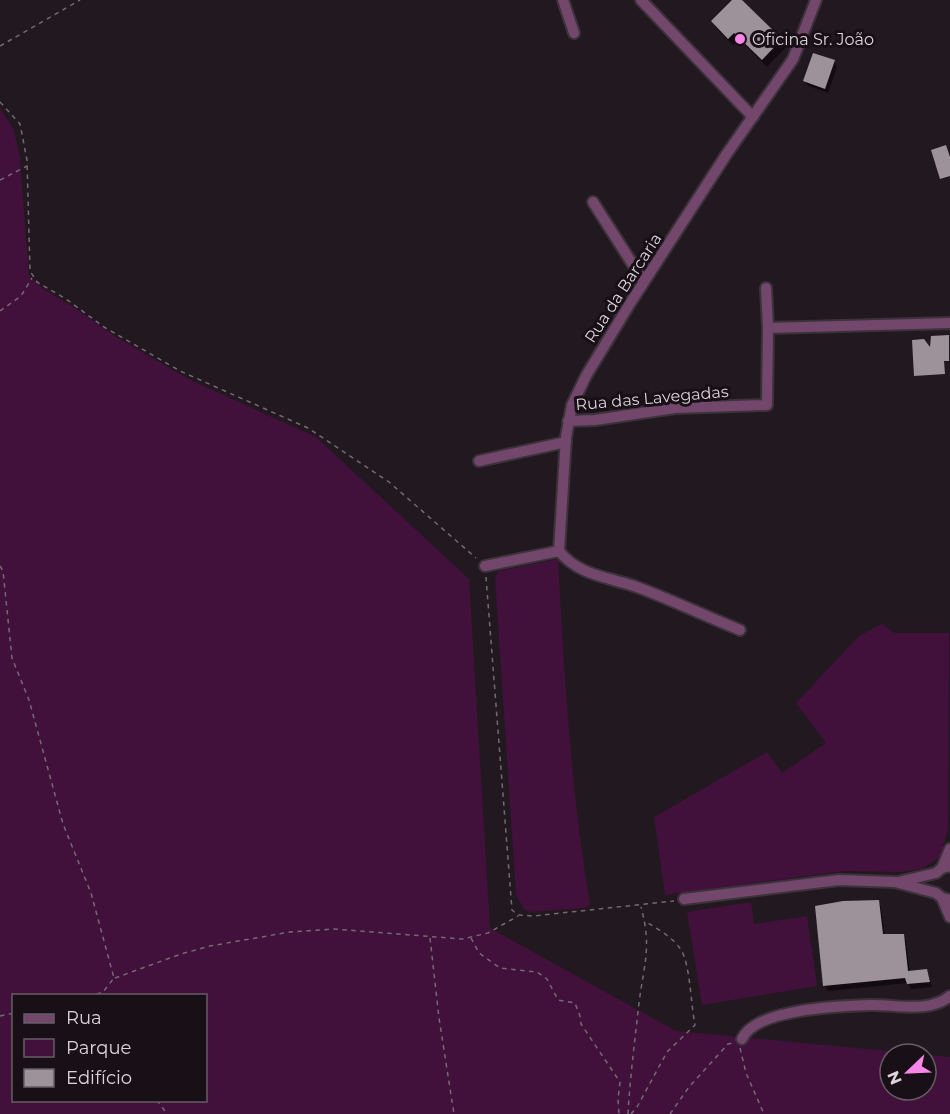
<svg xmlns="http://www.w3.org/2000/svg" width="950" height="1114" font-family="Montserrat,sans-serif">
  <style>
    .green { fill: #41113b; fill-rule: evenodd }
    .shadow { fill: #0007 }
    .building { fill: #9d919a }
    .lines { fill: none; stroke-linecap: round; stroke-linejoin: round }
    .minor-casing { stroke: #3c323a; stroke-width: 14 }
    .path { stroke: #746b72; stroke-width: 1.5; stroke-dasharray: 4.5 4.5; stroke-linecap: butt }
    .minor { stroke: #73466b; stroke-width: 10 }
    .poi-dot { fill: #fa87e7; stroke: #180f17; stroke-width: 2 }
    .labels { text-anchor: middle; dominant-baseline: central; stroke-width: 6; stroke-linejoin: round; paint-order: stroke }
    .poi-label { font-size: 16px; fill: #dcd5da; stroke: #180f17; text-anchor: start }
    .street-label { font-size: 16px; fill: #dcd5da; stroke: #180f17 }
  </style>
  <rect width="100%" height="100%" fill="#221820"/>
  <!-- green -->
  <g class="green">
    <path d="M0 108 14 130 20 158 29 276 45 290 75 308 113 335 188 379 316 437 469 579 490 928 676 1031 920 1054H890V1090H926V1055L950 1057V1114H0ZM14 996H206V1100H14Z"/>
    <path d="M558 559C564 675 571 791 590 905L584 908 529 912 524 909 516 895 495 578 499 571Z"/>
    <path d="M882 624 895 633H949L948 829 940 857 922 869 900 872 844 871 665 895 654 817 767 752 782 773 826 743 796 703 859 636Z"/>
    <path d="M751 902 754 924 807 916 817 986 702 1005 687 912Z"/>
  </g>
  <!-- shadow -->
  <g class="shadow">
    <path d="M734 0H740L781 40 785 48 767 67 739 39 733 45 717 29 713 22Z"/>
    <path d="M834 62 837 67 828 93 808 86 805 81Z"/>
    <path d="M878 902 881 907 885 936 903 935 906 941 910 972 927 970 932 987 911 989 908 983 828 991 825 986 816 907Z"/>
  </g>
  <!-- building -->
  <g class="building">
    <path d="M732 0H742L782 39 762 60 734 33 728 39 711 21Z"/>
    <path d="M813 53 835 60 825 89 803 81Z"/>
    <path d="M946 145 950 157V176L940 179 931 150Z"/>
    <path d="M949 335V361H944L945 374 914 376 912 340 924 339 930 347 931 336Z"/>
    <path d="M879 900 883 934H904L908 971 927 969 930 982 907 984 905 978 823 986 815 906 843 901Z"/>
  </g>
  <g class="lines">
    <defs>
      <g id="minor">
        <path d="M563 0 574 33"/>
        <path d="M641 0 753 117"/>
        <path d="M593 202 644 282"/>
        <path d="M766 288 768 328"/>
        <path d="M568 421 595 420 675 408 767 405 768 328 950 323"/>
        <path d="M479 461 566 442"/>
        <path d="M559 551 566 437 572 405 586 376 629 305 726 155 793 59 816 0"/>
        <path d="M559 551C579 576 609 577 637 587 672 600 705 616 740 630"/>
        <path d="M485 566 559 551"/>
        <path d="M942 868 950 849"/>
        <path d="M898 882 936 873 942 868 950 866"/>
        <path d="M942 898 950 917"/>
        <path d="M684 899 839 880 895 882 936 893 942 898 950 900"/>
        <path d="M742 1039C755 1009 839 1006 869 1005 895 1004 928 1014 950 996"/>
      </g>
    </defs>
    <!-- minor casing -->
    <use href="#minor" class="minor-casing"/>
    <!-- path -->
    <g class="path">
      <path d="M0 46 80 0"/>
      <path d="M0 102 20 124 27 160 30 271 37 282 66 299 104 327 180 371 308 428 389 482 476 558"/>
      <path d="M0 180 27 166"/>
      <path d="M0 311 21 296 32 278"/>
      <path d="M0 566 3 571 12 658 29 700 63 824 91 893 114 978 103 992 91 996"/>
      <path d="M486 577 512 910 518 915 533 916 674 901"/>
      <path d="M430 938 439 1018 454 1114"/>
      <path d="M471 938 479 953 500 968 537 972 547 979 558 1000 575 1003 580 1016 581 1024 620 1082 618 1099 619 1114"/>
      <path d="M115 978 181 954 210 946 290 932 334 929 462 939 488 933 518 916"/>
      <path d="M0 1016 14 1013"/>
      <path d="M740 1048 746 1073 764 1114"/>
      <path d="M157 1100 167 1114"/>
      <path d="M628 1114C630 1077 635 1040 639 1003 644 964 652 947 641 907"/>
      <path d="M631 1114 637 1107 667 1052 695 1025C691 1006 690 963 681 950 673 937 657 929 645 921"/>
      <path d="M670 1114 689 1087 728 1044 732 1043"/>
    </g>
    <!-- minor -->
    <use href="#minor" class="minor"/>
  </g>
  <!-- markers -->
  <circle class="poi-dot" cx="740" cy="39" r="6"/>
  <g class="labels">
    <!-- poi labels -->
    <g class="poi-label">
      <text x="752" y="39">Oficina Sr. João</text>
    </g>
    <!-- street labels -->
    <g class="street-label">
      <text transform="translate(623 288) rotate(-57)">Rua da Barcaria</text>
      <text transform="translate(652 398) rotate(-5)">Rua das Lavegadas</text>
    </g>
  </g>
  <!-- legend -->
  <rect x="12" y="994" width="195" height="108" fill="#180f17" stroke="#665e65" stroke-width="1.5"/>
  <rect x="24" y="1014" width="30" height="9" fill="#73466b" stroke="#665e65" stroke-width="1.5"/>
  <text x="66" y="1024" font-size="18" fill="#dcd5da">Rua</text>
  <rect x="24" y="1039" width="30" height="18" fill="#41113b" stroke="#665e65" stroke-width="1.5"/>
  <text x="66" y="1054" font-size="18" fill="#dcd5da">Parque</text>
  <rect x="24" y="1069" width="30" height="18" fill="#9d919a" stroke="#665e65" stroke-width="1.5"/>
  <text x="66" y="1084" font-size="18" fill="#dcd5da">Edifício</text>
  <!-- north arrow -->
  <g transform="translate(908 1072) rotate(247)"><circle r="28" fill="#180f17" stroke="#665e65" stroke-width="1.5"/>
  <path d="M0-4.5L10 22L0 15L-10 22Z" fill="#fa87e7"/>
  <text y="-9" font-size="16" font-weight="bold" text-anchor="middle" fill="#dcd5da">N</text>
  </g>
</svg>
